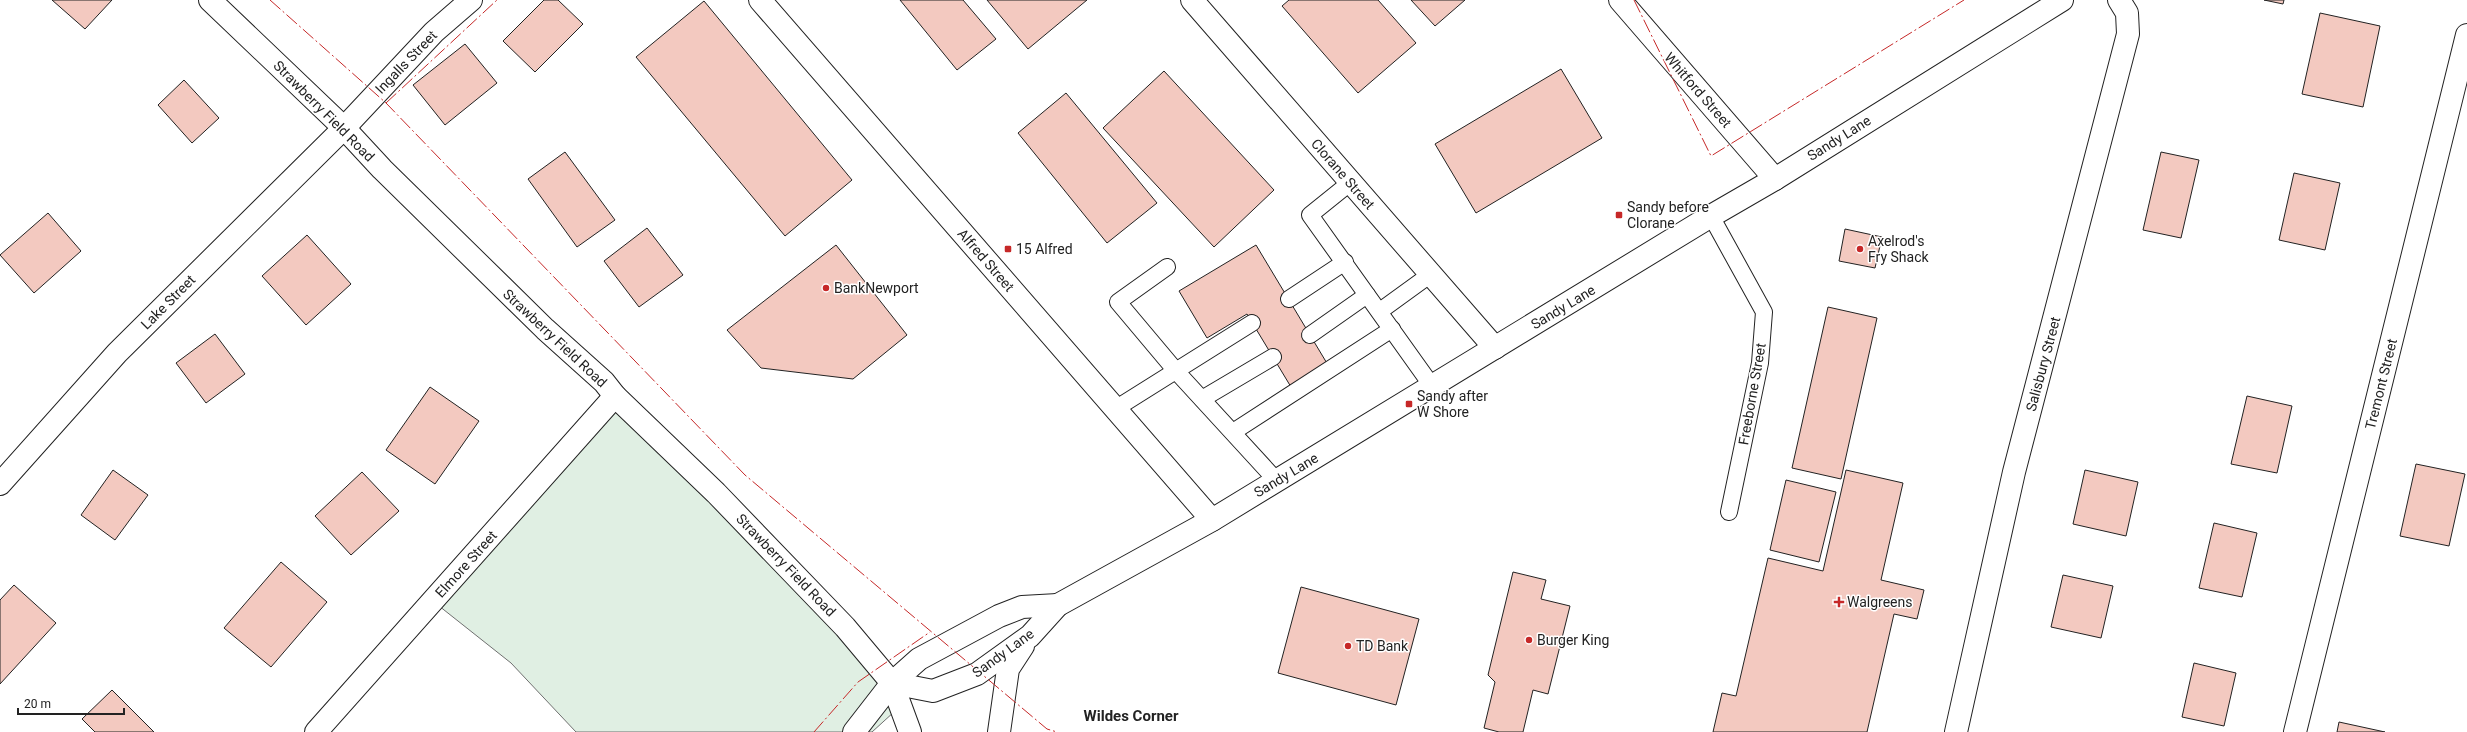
<svg xmlns="http://www.w3.org/2000/svg" width="2467" height="732" font-family="Roboto,sans-serif">
  <style>
    .green { fill: #e0efe3; stroke: #6f6f6f }
    .building { fill: #f3c9c0; stroke: #222 }
    .lines { fill: none; stroke-linecap: round; stroke-linejoin: round }
    .lane-casing { stroke: #222; stroke-width: 18 }
    .street-casing { stroke: #222; stroke-width: 24 }
    .secondary-casing { stroke: #222; stroke-width: 24 }
    .lane { stroke: #fff; stroke-width: 16 }
    .street { stroke: #fff; stroke-width: 22 }
    .secondary { stroke: #fff; stroke-width: 22 }
    .power { stroke: #c62828; stroke-width: 1; stroke-dasharray: 14 3 2 3; stroke-linecap: butt }
    .poi-dot { fill: #c62828; stroke: #fff; stroke-width: 1.5 }
    .labels { text-anchor: middle; dominant-baseline: central; stroke-width: 3; stroke-linejoin: round; paint-order: stroke }
    .street-label { font-size: 14px; fill: #222; stroke: #fff }
    .poi-label { font-size: 14px; fill: #222; stroke: #fff; text-anchor: start }
    .neighbourhood-label { font-size: 15px; font-weight: bold; fill: #222; stroke: #fff }
  </style>
  <rect width="100%" height="100%" fill="#fff"/>
  <!-- green -->
  <path class="green" d="M610 399 906 701 872 732H576L511 663 434 602Z"/>
  <!-- building -->
  <g class="building">
    <path d="M52 0H112L85 29Z"/>
    <path d="M544 0H558L583 24 535 72 503 41Z"/>
    <path d="M900 0H963L996 39 957 70Z"/>
    <path d="M987 0H1087L1028 49Z"/>
    <path d="M1289 0H1378L1416 43 1358 93 1282 6Z"/>
    <path d="M1411 0H1465L1435 26Z"/>
    <path d="M2264 0H2284L2283 4Z"/>
    <path d="M704 1 852 180 785 236 636 57Z"/>
    <path d="M2320 13 2380 26 2363 107 2302 94Z"/>
    <path d="M465 44 497 83 445 125 413 85Z"/>
    <path d="M1561 69 1602 138 1476 213 1435 144Z"/>
    <path d="M1164 71 1274 190 1214 247 1103 128Z"/>
    <path d="M184 80 219 118 192 143 158 105Z"/>
    <path d="M1066 93 1157 203 1107 243 1018 133Z"/>
    <path d="M565 152 615 220 577 247 528 179Z"/>
    <path d="M2161 152 2199 160 2181 238 2143 230Z"/>
    <path d="M2294 173 2340 183 2325 250 2279 240Z"/>
    <path d="M48 213 81 251 34 293 0 255Z"/>
    <path d="M647 228 683 275 639 307 604 261Z"/>
    <path d="M1845 229 1882 237 1875 268 1839 261Z"/>
    <path d="M307 235 351 284 306 325 262 276Z"/>
    <path d="M836 245 907 335 853 379 761 368 727 330Z"/>
    <path d="M1256 245 1328 365 1291 387 1247 314 1207 338 1179 291Z"/>
    <path d="M1828 307 1877 318 1841 479 1792 468Z"/>
    <path d="M215 334 245 374 206 403 176 363Z"/>
    <path d="M430 387 479 421 435 484 386 450Z"/>
    <path d="M2247 396 2292 406 2277 473 2231 464Z"/>
    <path d="M2416 464 2465 474 2449 546 2400 536Z"/>
    <path d="M113 470 148 495 115 540 81 515Z"/>
    <path d="M1846 470 1903 483 1881 580 1924 590 1917 619 1894 614 1867 732H1713L1722 693 1736 696 1768 558 1823 571Z"/>
    <path d="M2085 470 2138 482 2126 536 2073 524Z"/>
    <path d="M362 472 399 511 351 555 315 516Z"/>
    <path d="M1786 480 1836 492 1819 562 1770 550Z"/>
    <path d="M2214 523 2257 533 2242 597 2199 588Z"/>
    <path d="M281 562 327 602 271 667 224 628Z"/>
    <path d="M1513 572 1546 580 1541 599 1570 606 1548 694 1533 690 1523 732H1499L1484 728 1495 682 1488 675Z"/>
    <path d="M2063 575 2113 586 2101 638 2051 627Z"/>
    <path d="M14 585 56 623 0 684V600Z"/>
    <path d="M1301 587 1419 619 1396 705 1278 673Z"/>
    <path d="M2194 663 2236 673 2224 726 2182 717Z"/>
    <path d="M112 690 154 732H95L82 719Z"/>
    <path d="M2339 722 2385 732H2337Z"/>
  </g>
  <g class="lines">
    <defs>
      <g id="lane">
        <path d="M1351 182 1310 215 1432 386"/>
        <path d="M1711 216 1764 312 1760 363 1729 512"/>
        <path d="M1167 267 1118 302 1176 371 1276 480"/>
        <path d="M1289 299 1345 262"/>
        <path d="M1380 311 1431 274"/>
        <path d="M1310 335 1367 295"/>
        <path d="M1202 399 1273 357"/>
        <path d="M1115 409 1252 323"/>
        <path d="M1233 432 1392 329"/>
      </g>
      <g id="street">
        <path d="M760 0 1212 520"/>
        <path d="M1192 0 1495 348"/>
        <path d="M1620 0 1775 179"/>
        <path d="M0 484 117 353 344 128 434 32 471 0"/>
        <path d="M316 732 615 396"/>
        <path d="M1956 732 2014 472 2128 34 2127 13 2119 0"/>
        <path d="M2295 732 2467 35"/>
      </g>
      <g id="secondary">
        <path d="M210 0 344 128 382 169 545 329 604 382 615 396 716 493 845 627 892 683 910 732"/>
        <path d="M892 683 933 691 977 674 1030 636 1058 605 1212 520 1711 216 1775 179 2062 0"/>
        <path d="M854 732 892 683 919 659 999 616 1022 607 1058 605"/>
        <path d="M999 732 1008 669 1023 646"/>
      </g>
    </defs>
    <!-- lane casing -->
    <use href="#lane" class="lane-casing"/>
    <!-- street casing -->
    <use href="#street" class="street-casing"/>
    <!-- secondary casing -->
    <use href="#secondary" class="secondary-casing"/>
    <!-- lane -->
    <use href="#lane" class="lane"/>
    <!-- street -->
    <use href="#street" class="street"/>
    <!-- secondary -->
    <use href="#secondary" class="secondary"/>
    <!-- power -->
    <g class="power">
      <path d="M270 0 386 103 745 475 1047 729 1057 732"/>
      <path d="M1634 0 1711 156 1964 0"/>
      <path d="M386 103 497 0"/>
      <path d="M814 732 858 682 930 632"/>
    </g>
  </g>
  <!-- markers -->
  <g class="poi-dot">
    <rect x="1615" y="211" width="8" height="8" rx="2"/>
    <rect x="1004" y="245" width="8" height="8" rx="2"/>
    <circle cx="1860" cy="249" r="4"/>
    <circle cx="826" cy="288" r="4"/>
    <rect x="1405" y="400" width="8" height="8" rx="2"/>
    <path d="M1837 596h4v4h4v4h-4v4h-4v-4h-4v-4h4z"/>
    <circle cx="1529" cy="640" r="4"/>
    <circle cx="1348" cy="646" r="4"/>
  </g>
  <g class="labels">
    <!-- street labels -->
    <g class="street-label">
      <text transform="translate(406 62) rotate(-46)">Ingalls Street</text>
      <text transform="translate(1698 90) rotate(49)">Whitford Street</text>
      <text transform="translate(324 111) rotate(45)">Strawberry Field Road</text>
      <text transform="translate(1839 138) rotate(-32)">Sandy Lane</text>
      <text transform="translate(1343 174) rotate(49)">Clorane Street</text>
      <text transform="translate(986 260) rotate(49)">Alfred Street</text>
      <text transform="translate(168 302) rotate(-45)">Lake Street</text>
      <text transform="translate(1563 307) rotate(-31)">Sandy Lane</text>
      <text transform="translate(555 338) rotate(43)">Strawberry Field Road</text>
      <text transform="translate(2043 364) rotate(-75)">Salisbury Street</text>
      <text transform="translate(2381 384) rotate(-76)">Tremont Street</text>
      <text transform="translate(1752 394) rotate(-80)">Freeborne Street</text>
      <text transform="translate(1286 475) rotate(-31)">Sandy Lane</text>
      <text transform="translate(466 564) rotate(-48)">Elmore Street</text>
      <text transform="translate(786 565) rotate(46)">Strawberry Field Road</text>
      <text transform="translate(1003 653) rotate(-36)">Sandy Lane</text>
    </g>
    <!-- poi labels -->
    <g class="poi-label">
      <text x="1627" y="207">Sandy before<tspan x="1627" dy="16">Clorane</tspan></text>
      <text x="1868" y="241">Axelrod's<tspan x="1868" dy="16">Fry Shack</tspan></text>
      <text x="1016" y="249">15 Alfred</text>
      <text x="834" y="288">BankNewport</text>
      <text x="1417" y="396">Sandy after<tspan x="1417" dy="16">W Shore</tspan></text>
      <text x="1847" y="602">Walgreens</text>
      <text x="1537" y="640">Burger King</text>
      <text x="1356" y="646">TD Bank</text>
    </g>
    <!-- neighbourhood labels -->
    <g class="neighbourhood-label">
      <text x="1131" y="716">Wildes Corner</text>
    </g>
  </g>
  <!-- scale -->
  <path d="M18 708v6h106v-6" fill="none" stroke="#222222" stroke-width="2"/>
  <text x="24" y="708" font-size="12" fill="#222222" stroke="#ffffff" stroke-width="3" paint-order="stroke">20 m</text>
</svg>
